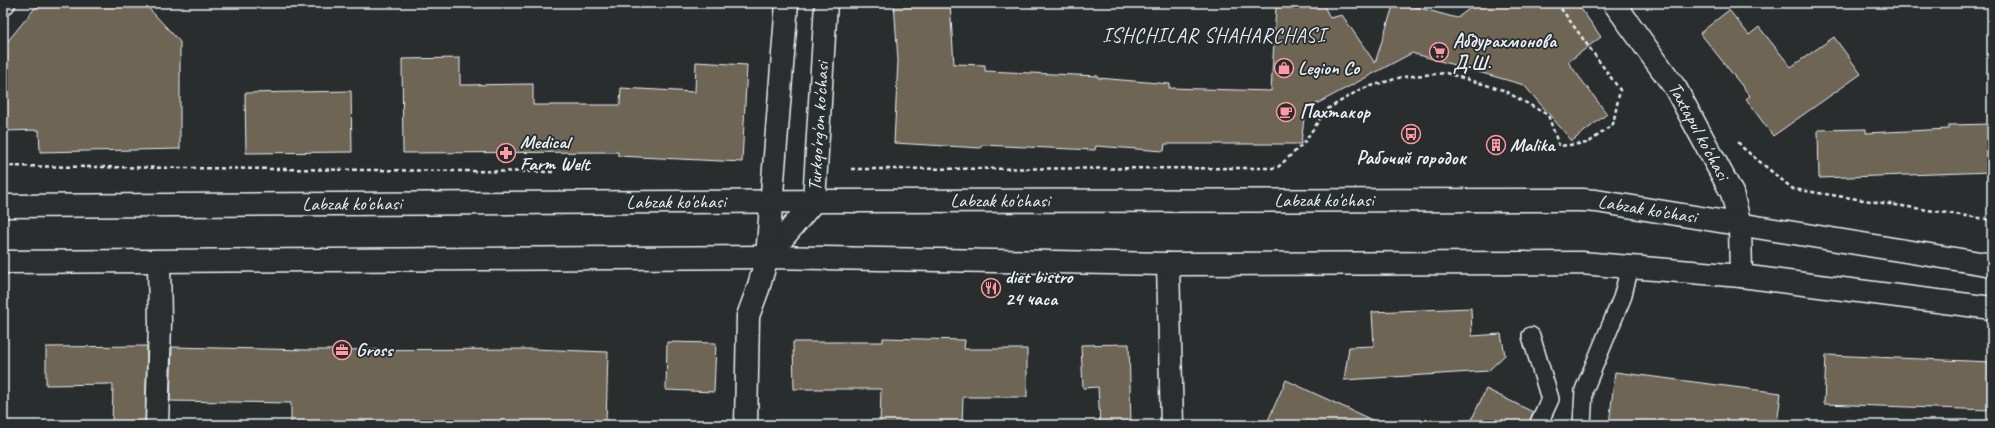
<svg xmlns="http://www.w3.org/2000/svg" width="1995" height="428" font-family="Caveat,sans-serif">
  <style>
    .building { fill: #6e6555; stroke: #e8f1f8 }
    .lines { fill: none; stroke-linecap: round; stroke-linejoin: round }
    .lane-casing { stroke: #e8f1f8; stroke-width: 20 }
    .street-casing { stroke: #e8f1f8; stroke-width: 25 }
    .secondary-casing { stroke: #e8f1f8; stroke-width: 25 }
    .path { stroke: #e8f1f8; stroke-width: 2.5; stroke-dasharray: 4 3; stroke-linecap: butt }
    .lane { stroke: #2a2d2e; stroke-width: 17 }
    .street { stroke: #2a2d2e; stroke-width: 22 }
    .secondary { stroke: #2a2d2e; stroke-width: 22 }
    .labels { text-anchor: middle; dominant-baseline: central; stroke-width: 3.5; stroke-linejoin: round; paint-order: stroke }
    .poi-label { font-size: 19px; font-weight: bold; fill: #e8f1f8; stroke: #2a2d2e; text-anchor: start }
    .street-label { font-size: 19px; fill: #e8f1f8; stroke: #2a2d2e }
    .neighbourhood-label { font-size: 20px; letter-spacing: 1px; fill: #e8f1f8; stroke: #2a2d2e }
  </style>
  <rect width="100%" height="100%" fill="#2a2d2e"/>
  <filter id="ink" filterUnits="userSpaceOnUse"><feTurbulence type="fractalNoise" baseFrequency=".025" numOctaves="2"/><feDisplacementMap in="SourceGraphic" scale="8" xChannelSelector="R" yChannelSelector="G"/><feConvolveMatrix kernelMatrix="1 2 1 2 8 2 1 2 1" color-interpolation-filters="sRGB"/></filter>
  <g filter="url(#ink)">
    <!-- building -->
    <g class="building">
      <path d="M39 3H144L180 42V149L40 152 39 130 3 131V47Z"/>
      <path d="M894 3H950L954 64 985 65V71L1098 76V78L1170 84 1169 88 1271 91 1276 7 1323 4 1330 18 1342 15 1375 63 1394 3H1401L1457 18 1477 3H1577L1601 37 1568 62 1607 114 1572 141 1524 85 1412 53 1305 110 1301 144H1165L1164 151 1096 146 1095 150 981 145V148L894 143 898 60Z"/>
      <path d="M1729 10 1749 35 1759 27 1791 67 1834 37 1861 74 1773 136 1746 99 1750 96 1700 33Z"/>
      <path d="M460 58V85L533 84V105H620L621 88 695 92 696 62 747 65 742 162 618 156V152L403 153 402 59Z"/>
      <path d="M351 91 352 152 246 153 245 93Z"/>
      <path d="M1992 124V172L1819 178 1818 130 1866 129V133L1949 129V125Z"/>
      <path d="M1471 308 1472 336 1501 334 1505 355 1488 371 1344 380 1349 347 1374 346 1372 312Z"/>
      <path d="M883 338 965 340 964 349H1027V397H963L962 425H880L881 389H794L793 342H883Z"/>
      <path d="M667 342 716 343 714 392 666 390Z"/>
      <path d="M1129 344 1131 425H1100L1098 387 1083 388 1081 345Z"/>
      <path d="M147 346 145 425H112L113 384 46 385V347Z"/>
      <path d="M172 347 310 350 534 349 608 352 606 425 291 424V403L170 401Z"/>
      <path d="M1826 355 1992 362 1991 410 1824 404Z"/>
      <path d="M1615 372 1781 393 1777 425H1609Z"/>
      <path d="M1286 380 1305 389 1383 425H1266Z"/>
      <path d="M1486 389 1533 412 1528 425H1469Z"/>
    </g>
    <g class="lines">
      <defs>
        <g id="lane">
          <path d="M1531 336 1550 399 1538 425"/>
          <path d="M1582 425 1584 390 1622 298 1630 267"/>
        </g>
        <g id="street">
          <path id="s1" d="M1614 3 1676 89 1732 193 1740 225 1741 276"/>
          <path d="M3 4 4 3"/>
          <path id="s2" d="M767 257 814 201 826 3"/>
          <path d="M1168 264 1172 425"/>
          <path d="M157 425 160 323 159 262"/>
          <path d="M746 425 748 316 758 289 767 257 787 3"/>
        </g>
        <g id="secondary">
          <path id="s3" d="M3 206 834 201 1582 200 1596 201 1992 265"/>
          <path d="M3 262 767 257 1168 264 1581 263 1741 276 1992 308"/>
        </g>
      </defs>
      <!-- lane casing -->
      <use href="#lane" class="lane-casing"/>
      <!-- street casing -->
      <use href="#street" class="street-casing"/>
      <!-- secondary casing -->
      <use href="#secondary" class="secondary-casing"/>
      <!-- path -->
      <g class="path">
        <path d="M1738 142 1743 148 1793 189 1992 220"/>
        <path d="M3 166 554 172"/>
        <path d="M851 169 1277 168 1303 144 1326 110 1361 89 1402 77 1446 73 1503 90 1548 115 1559 146 1588 143 1613 124 1620 90 1557 3"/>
      </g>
      <!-- lane -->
      <use href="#lane" class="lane"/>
      <!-- street -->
      <use href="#street" class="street"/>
      <!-- secondary -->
      <use href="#secondary" class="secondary"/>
    </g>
  </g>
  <!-- icons -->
  <defs>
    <symbol id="supermarket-ring" viewBox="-11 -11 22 22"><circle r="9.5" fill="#2a2d2e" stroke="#ff9aa2" stroke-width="1.5"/><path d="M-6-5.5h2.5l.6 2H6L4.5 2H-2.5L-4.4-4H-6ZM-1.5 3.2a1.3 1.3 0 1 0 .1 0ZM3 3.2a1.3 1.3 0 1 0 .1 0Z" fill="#ff9aa2"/></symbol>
    <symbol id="shop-ring" viewBox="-11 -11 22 22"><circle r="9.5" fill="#2a2d2e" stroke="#ff9aa2" stroke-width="1.5"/><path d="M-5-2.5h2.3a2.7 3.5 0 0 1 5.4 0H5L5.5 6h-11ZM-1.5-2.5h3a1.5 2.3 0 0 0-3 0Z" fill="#ff9aa2"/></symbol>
    <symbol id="cafe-ring" viewBox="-11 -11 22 22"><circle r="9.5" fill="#2a2d2e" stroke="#ff9aa2" stroke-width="1.5"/><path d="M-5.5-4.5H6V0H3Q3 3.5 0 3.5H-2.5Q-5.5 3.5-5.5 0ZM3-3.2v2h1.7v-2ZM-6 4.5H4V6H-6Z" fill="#ff9aa2"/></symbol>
    <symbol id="bus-ring" viewBox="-11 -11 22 22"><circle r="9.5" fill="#2a2d2e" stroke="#ff9aa2" stroke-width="1.5"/><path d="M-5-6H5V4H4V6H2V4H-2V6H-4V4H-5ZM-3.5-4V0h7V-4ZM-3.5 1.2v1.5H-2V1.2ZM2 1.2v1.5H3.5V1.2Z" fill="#ff9aa2"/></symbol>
    <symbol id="building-ring" viewBox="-11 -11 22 22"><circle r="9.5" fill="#2a2d2e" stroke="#ff9aa2" stroke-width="1.5"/><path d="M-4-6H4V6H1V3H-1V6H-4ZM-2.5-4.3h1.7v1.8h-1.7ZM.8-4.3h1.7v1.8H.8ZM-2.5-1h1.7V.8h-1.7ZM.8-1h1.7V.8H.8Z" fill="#ff9aa2"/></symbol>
    <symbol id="pharmacy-ring" viewBox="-11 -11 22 22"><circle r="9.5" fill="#2a2d2e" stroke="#ff9aa2" stroke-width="1.5"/><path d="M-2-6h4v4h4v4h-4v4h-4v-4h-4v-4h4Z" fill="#ff9aa2"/></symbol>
    <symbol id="restaurant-ring" viewBox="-11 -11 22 22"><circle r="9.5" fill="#2a2d2e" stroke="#ff9aa2" stroke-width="1.5"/><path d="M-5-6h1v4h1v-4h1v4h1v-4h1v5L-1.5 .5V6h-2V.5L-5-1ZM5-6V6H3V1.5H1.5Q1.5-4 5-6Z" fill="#ff9aa2"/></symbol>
    <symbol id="office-ring" viewBox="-11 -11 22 22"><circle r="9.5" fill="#2a2d2e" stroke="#ff9aa2" stroke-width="1.5"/><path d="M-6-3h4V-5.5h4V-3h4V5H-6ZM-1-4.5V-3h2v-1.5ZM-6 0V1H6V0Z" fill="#ff9aa2"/></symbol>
  </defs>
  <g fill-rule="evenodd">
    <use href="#supermarket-ring" x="1428" y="41" width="22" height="22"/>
    <use href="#shop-ring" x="1273" y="57" width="22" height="22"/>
    <use href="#cafe-ring" x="1275" y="101" width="22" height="22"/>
    <use href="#bus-ring" x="1400" y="123" width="22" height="22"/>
    <use href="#building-ring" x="1485" y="134" width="22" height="22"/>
    <use href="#pharmacy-ring" x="495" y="142" width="22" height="22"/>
    <use href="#restaurant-ring" x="980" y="277" width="22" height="22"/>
    <use href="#office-ring" x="331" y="339" width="22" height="22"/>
  </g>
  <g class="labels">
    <!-- poi labels -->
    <g class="poi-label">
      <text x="1453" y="41">Абдурахмонова<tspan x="1453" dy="22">Д.Ш.</tspan></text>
      <text x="1298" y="68">Legion Co</text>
      <text x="1300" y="112">Пахтакор</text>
      <text x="520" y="142">Medical<tspan x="520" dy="22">Farm Welt</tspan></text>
      <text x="1510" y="145">Malika</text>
      <text x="1411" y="158" text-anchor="middle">Рабочий городок</text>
      <text x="1005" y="277">diet bistro<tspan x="1005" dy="22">24 часа</tspan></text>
      <text x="356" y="350">Gross</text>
    </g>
    <!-- street labels -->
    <g class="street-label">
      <text stroke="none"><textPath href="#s2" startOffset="148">Turkqo'rg'on ko'chasi</textPath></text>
      <text stroke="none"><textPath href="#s1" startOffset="154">Taxtapul ko'chasi</textPath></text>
      <text stroke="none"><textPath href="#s3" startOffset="1321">Labzak ko'chasi</textPath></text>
      <text stroke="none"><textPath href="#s3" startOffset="997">Labzak ko'chasi</textPath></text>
      <text stroke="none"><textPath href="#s3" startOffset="673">Labzak ko'chasi</textPath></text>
      <text stroke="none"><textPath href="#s3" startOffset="349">Labzak ko'chasi</textPath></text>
      <text stroke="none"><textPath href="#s3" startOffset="1645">Labzak ko'chasi</textPath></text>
    </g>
    <!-- neighbourhood labels -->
    <g class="neighbourhood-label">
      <text x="1214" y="35">ISHCHILAR SHAHARCHASI</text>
    </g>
  </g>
  <!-- margin -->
  <rect width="1995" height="428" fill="none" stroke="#2a2d2e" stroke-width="16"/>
  <rect x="8" y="8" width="1979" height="412" fill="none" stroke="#e8f1f8" stroke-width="1.5" filter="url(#ink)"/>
</svg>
